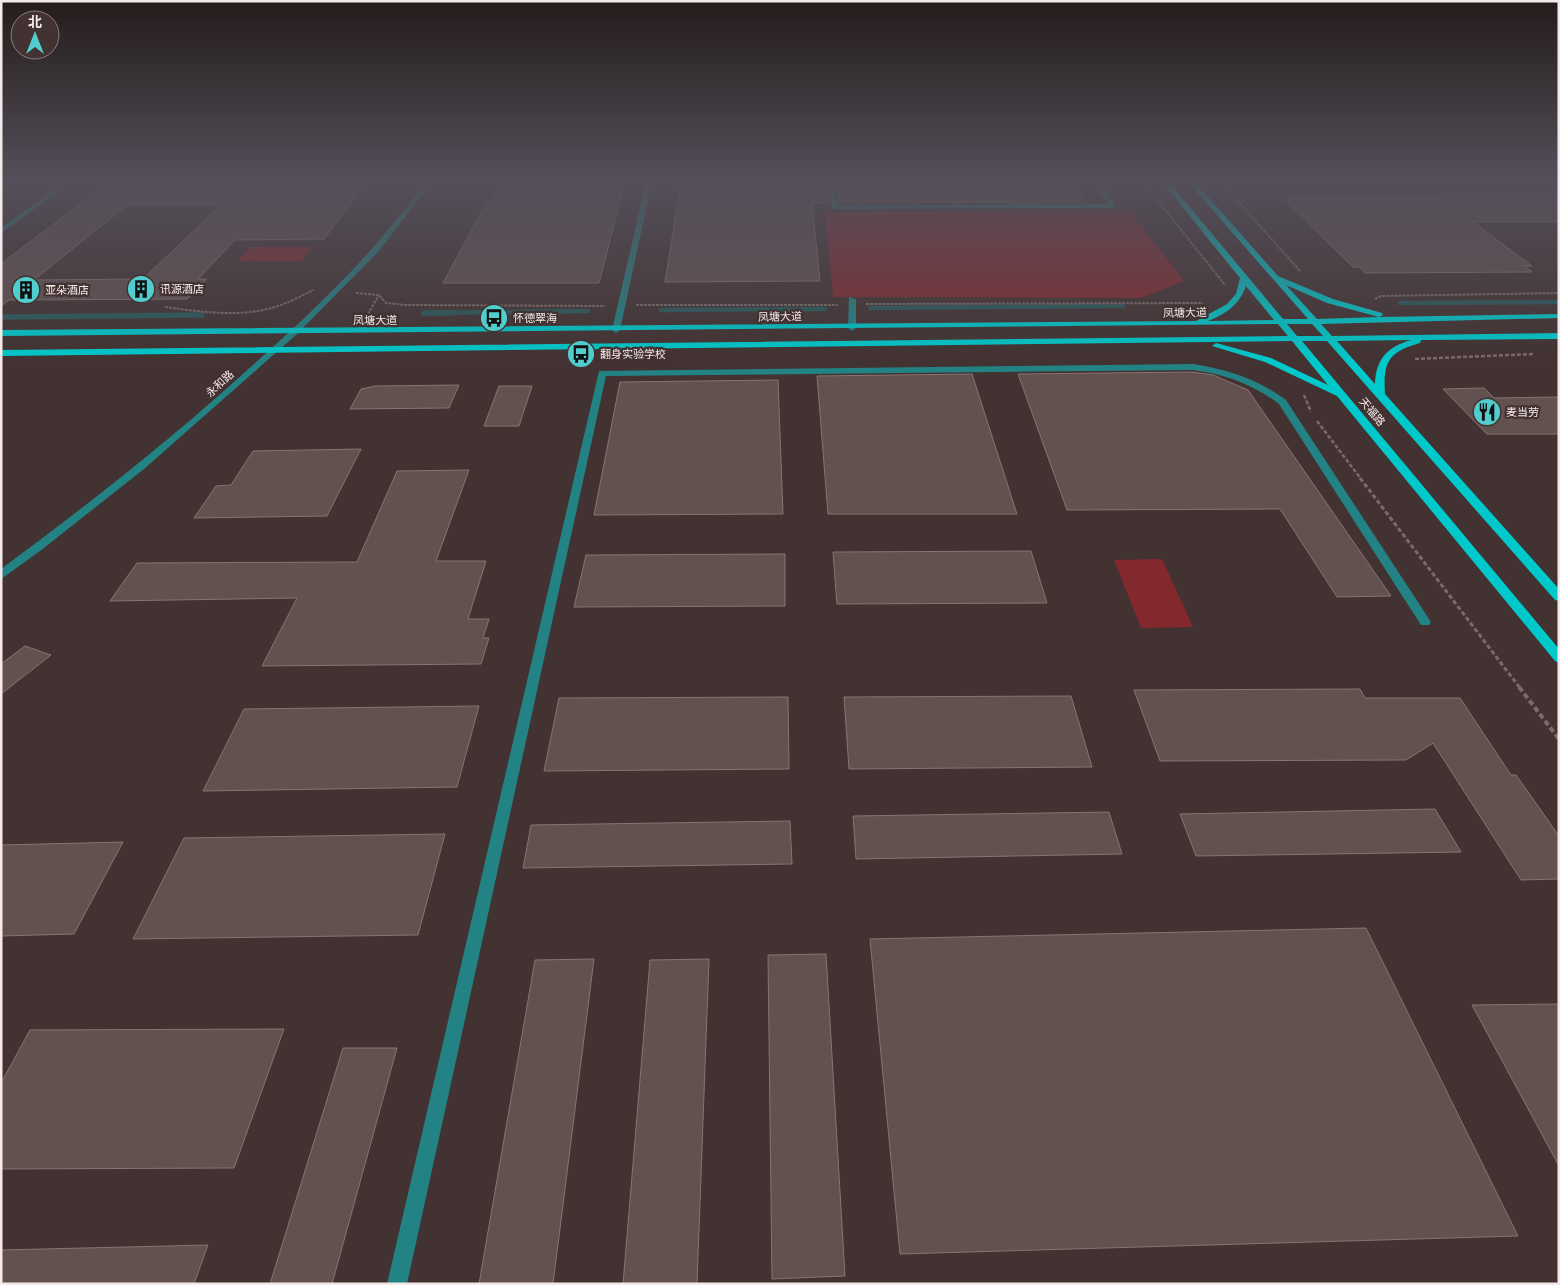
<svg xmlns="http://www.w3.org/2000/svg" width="1560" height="1285" font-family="'Nunito Sans','Noto Sans SC',sans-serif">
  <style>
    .green { fill: #83292e }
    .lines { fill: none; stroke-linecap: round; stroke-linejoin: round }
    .stream-far1 { stroke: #295959; stroke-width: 4.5 }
    .stream { stroke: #295959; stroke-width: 5.5 }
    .building { fill: #635150; stroke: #877473; fill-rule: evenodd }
    .path-far3 { stroke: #796b6a; stroke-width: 2; stroke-dasharray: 3 1; stroke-linecap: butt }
    .path-far2 { stroke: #796b6a; stroke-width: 2.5; stroke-dasharray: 4 2; stroke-linecap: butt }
    .path-far1 { stroke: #796b6a; stroke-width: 3; stroke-dasharray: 4.5 2.5; stroke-linecap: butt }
    .path { stroke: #796b6a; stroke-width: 4; stroke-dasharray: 5.5 3; stroke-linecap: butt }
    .minor { fill: #238384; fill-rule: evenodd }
    .major { fill: #00c9cb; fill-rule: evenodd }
    .labels { text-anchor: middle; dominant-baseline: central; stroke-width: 4.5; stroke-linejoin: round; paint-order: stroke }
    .far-poi-label { font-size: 11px; fill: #f5eae9; stroke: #423231; text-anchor: start }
    .far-street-label { font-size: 11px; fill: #f5eae9; stroke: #423231 }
  </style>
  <rect width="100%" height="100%" fill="#423231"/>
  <!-- green -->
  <g class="green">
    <path d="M1130 211 1184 281 1141 298 833 297 825 212Z"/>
    <path d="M250 247H313L301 261H237Z"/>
    <path d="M1162 559 1193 627 1141 628 1114 560Z"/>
  </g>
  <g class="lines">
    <!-- stream-far1 -->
    <g class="stream-far1">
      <path d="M1400 303 1559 302"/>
      <path d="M870 308 1123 306"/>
      <path d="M661 310 825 309"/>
      <path d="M424 313 588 311"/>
    </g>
    <!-- stream -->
    <g class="stream">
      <path d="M424 313H453"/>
      <path d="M1 317 202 315"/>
    </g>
  </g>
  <!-- building -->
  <g class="building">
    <path d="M109 182H367L324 239 235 240 198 279H207L187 299 9 300 1 306V264ZM222 204 143 279 34 280 127 205Z"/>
    <path d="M501 182H625L599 283H443L488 200H492Z"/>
    <path d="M681 182H826L829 203H812L820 281 665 282Z"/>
    <path d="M836 182H1073L1085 202 839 203Z"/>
    <path d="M1559 194V222H1473L1532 266H1524L1532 272 1365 273 1359 267H1353L1286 201H1292L1287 197Z"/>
    <path d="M1193 372 1213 375 1248 390 1391 596 1337 597 1280 509 1067 510 1018 374Z"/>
    <path d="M972 374 1017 514H828L817 376Z"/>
    <path d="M778 380 783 514 594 515 620 382Z"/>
    <path d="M459 385 449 408 350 409 361 389 376 386Z"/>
    <path d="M499 386H532L519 426H484Z"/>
    <path d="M1484 388 1494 398 1559 397V434H1487L1443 389Z"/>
    <path d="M361 449 327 516 194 518 216 486 231 485 253 451Z"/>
    <path d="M469 470 436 561H486L468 619H489L483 638H489L481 664 262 666 297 598 110 601 137 563 357 562 397 471Z"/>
    <path d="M1031 551 1047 603 837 604 833 552Z"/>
    <path d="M785 554V606L574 607 586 555Z"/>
    <path d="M25 646 51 655 1 694V664Z"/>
    <path d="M1360 689 1365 698H1460L1511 775H1516L1559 836V879L1521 880 1433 743 1406 760 1160 761 1134 690Z"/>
    <path d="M1071 696 1092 767 849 769 844 697Z"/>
    <path d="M788 697 789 769 544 771 559 698Z"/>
    <path d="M479 706 457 787 203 791 244 709Z"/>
    <path d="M1435 809 1461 852 1196 856 1180 814Z"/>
    <path d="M1109 812 1122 854 856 859 853 816Z"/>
    <path d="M790 821 792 864 523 868 531 825Z"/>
    <path d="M445 834 418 935 133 939 184 838Z"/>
    <path d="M123 842 74 934 1 936V845Z"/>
    <path d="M1366 928 1518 1236 900 1254 870 939Z"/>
    <path d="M826 954 845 1276 772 1279 768 955Z"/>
    <path d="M594 959 553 1284H479L535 960Z"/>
    <path d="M709 959 697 1284H623L650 960Z"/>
    <path d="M1559 1004V1166L1472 1005Z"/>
    <path d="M284 1029 234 1168 1 1169V1083L30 1030Z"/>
    <path d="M343 1048H397L332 1284H270Z"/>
    <path d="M208 1245 194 1284H1V1250Z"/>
  </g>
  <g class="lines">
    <!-- path-far3 -->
    <g class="path-far3">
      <path d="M1143 182 1225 285"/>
      <path d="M1221 182 1300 271"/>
      <path d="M356 293 379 295 386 303 406 305 605 306"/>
      <path d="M1375 299 1381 296 1559 293"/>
      <path d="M866 304 1203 303"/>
      <path d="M636 305H838"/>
      <path d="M165 307C201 312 243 318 278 306 291 302 302 295 314 290"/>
      <path d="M368 314 379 295"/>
    </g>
    <!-- path-far2 -->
    <g class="path-far2">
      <path d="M367 316 369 313"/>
      <path d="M1415 359 1533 354"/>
      <path d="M1304 395 1311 412"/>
      <path d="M1317 421 1361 479"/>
    </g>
    <!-- path-far1 -->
    <path class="path-far1" d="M1360 478 1520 688"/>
    <!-- path -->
    <path class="path" d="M1519 687 1559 739"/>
    <!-- minor -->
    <g class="minor">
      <path d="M64 182H72L1 233V228Z"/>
      <path d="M425 182H432L378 252 297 334 144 469 40 551 1 579V569C89 504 174 437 254 364 317 308 376 251 425 182Z"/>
      <path d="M646 182H652L620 330 616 333 612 330Z"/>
      <path d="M828 182H834L837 205 1108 204 1094 182H1101L1116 206 1113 208 834 209 831 207Z"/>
      <path d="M849 297 856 299V328L852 331 848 328Z"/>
      <path d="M1193 364C1227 369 1259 380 1286 400L1429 619 1431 622 1429 625H1421L1279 404C1254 385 1225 374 1193 370L606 376 407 1284H387L599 371Z"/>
    </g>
    <!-- major -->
    <path class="major" d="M1162 182H1169L1283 319H1308L1188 182H1195L1278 276 1333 299 1382 313 1383 315 1379 317 1559 314V318L1321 324 1332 336 1559 333V339L1421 340 1420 343C1388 352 1383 362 1385 394L1559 589V601L1555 600 1327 341H1302L1559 649V663L1555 661 1337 396 1265 362 1212 346 1216 343 1271 358 1328 385 1292 341 1 356V350L1288 336 1278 324 1 336V330L1196 321 1227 304 1236 294 1240 278ZM1286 285 1327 303 1379 317 1317 319ZM1246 286 1274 320 1208 321C1226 314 1239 305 1246 286ZM1287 324H1312L1323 336H1297ZM1411 340C1387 347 1376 359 1375 384L1337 341Z"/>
  </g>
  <!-- sky -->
  <linearGradient id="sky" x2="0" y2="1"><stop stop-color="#241c1b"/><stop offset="0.5" stop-color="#544f5a"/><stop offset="1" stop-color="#544f5a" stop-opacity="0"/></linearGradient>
  <rect width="1560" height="362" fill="url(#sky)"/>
  <!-- icons -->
  <defs>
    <symbol id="building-disc" viewBox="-11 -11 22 22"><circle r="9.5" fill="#52cdce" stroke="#423231"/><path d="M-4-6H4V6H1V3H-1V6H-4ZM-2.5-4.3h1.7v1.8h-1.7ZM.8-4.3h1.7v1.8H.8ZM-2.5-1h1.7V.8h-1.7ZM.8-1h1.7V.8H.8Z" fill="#111"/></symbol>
    <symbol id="bus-disc" viewBox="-11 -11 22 22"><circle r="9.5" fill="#52cdce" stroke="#423231"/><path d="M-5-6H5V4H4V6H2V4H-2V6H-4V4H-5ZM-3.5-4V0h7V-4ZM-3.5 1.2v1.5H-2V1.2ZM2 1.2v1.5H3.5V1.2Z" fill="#111"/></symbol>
    <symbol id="restaurant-disc" viewBox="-11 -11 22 22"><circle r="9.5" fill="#52cdce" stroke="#423231"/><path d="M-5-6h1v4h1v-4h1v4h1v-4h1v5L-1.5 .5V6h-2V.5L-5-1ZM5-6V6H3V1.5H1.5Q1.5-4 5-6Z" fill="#111"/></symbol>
  </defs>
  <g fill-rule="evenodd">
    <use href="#building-disc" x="125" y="273" width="32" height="32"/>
    <use href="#building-disc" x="10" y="274" width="32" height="32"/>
    <use href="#bus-disc" x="478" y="302" width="32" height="32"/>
    <use href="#bus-disc" x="565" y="338" width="32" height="32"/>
    <use href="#restaurant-disc" x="1471" y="396" width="32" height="32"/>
  </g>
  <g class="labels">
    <!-- far-poi labels -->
    <g class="far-poi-label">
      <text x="160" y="289">讯源酒店</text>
      <text x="45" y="290">亚朵酒店</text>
      <text x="513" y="318">怀德翠海</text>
      <text x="600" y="354">翻身实验学校</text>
      <text x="1506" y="412">麦当劳</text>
    </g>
    <!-- far-street labels -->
    <g class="far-street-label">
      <text transform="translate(1185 313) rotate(-1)">凤塘大道</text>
      <text transform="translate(780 317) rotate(-1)">凤塘大道</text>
      <text x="375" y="320">凤塘大道</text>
      <text transform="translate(220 384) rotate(-43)">永和路</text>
      <text transform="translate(1372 412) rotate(50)">天福路</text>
    </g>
  </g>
  <!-- border -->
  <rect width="1560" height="1285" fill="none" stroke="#f5eae9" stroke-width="5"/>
  <!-- north arrow -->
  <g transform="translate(35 35)"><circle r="24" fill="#423231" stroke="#8a7c7b"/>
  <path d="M0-4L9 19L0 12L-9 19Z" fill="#52cdce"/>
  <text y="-8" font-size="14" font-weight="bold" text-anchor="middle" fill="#f5eae9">北</text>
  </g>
</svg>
